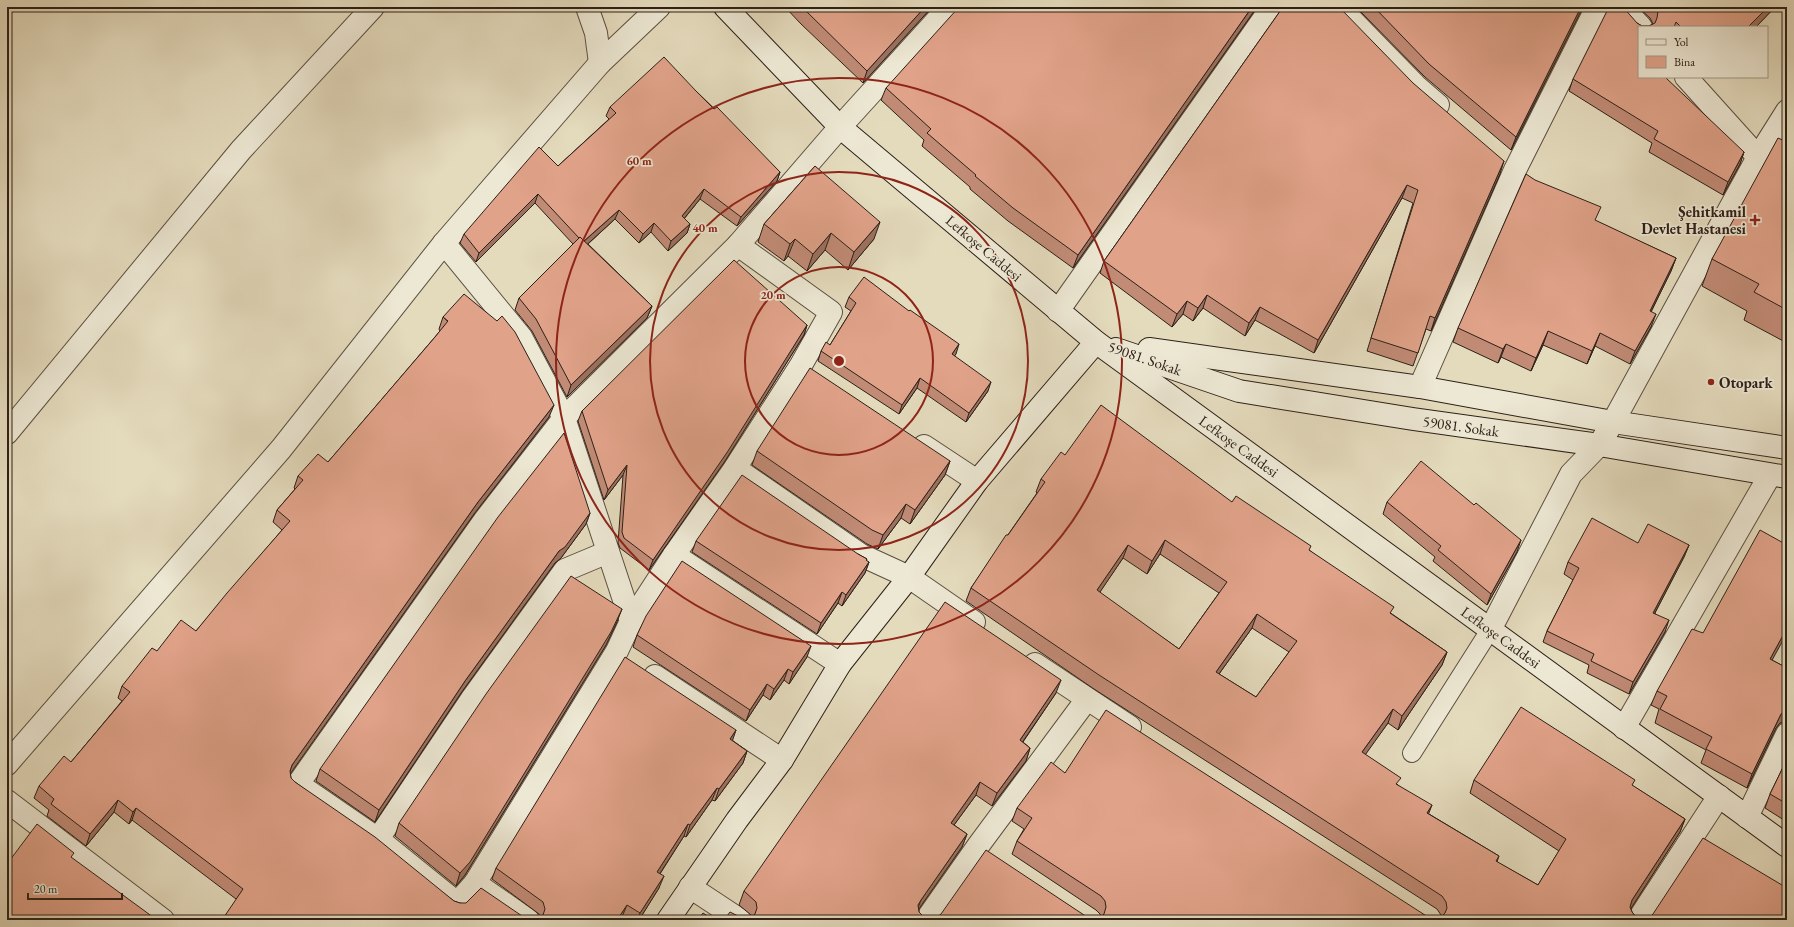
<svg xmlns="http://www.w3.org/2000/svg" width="1794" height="927" font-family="'EB Garamond',serif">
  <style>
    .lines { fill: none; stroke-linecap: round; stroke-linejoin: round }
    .lane-casing { stroke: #5b4f41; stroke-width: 20 }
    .street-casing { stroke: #5b4f41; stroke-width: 24 }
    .secondary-casing { stroke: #2d2018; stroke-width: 24 }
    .lane { stroke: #ede8d4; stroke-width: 18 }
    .street { stroke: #ede8d4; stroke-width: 22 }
    .secondary { stroke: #ede8d4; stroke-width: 22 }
    .wall { fill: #c18b76; stroke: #2d2018; fill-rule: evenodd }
    .shaded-wall { fill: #9d7160; stroke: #2d2018 }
    .building { fill: #e0a289; stroke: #2d2018; fill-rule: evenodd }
    .ring { fill: none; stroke: #8f2418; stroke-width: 2 }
    .poi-dot { fill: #8f2418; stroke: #ede8d4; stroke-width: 1.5 }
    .labels { text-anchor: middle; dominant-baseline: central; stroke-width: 3.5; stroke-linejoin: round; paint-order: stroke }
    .poi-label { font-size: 15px; font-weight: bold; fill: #2d2018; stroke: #ede8d4; text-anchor: end }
    .street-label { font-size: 15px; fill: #2d2018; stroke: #ede8d4 }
    .centre { fill: #8f2418; stroke: #ede8d4; stroke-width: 2 }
    .ring-label { font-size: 12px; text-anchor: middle; font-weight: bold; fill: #8f2418; stroke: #ede8d4; stroke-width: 3.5; stroke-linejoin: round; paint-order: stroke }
  </style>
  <rect width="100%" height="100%" fill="#e4dbbd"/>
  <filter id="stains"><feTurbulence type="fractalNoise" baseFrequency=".005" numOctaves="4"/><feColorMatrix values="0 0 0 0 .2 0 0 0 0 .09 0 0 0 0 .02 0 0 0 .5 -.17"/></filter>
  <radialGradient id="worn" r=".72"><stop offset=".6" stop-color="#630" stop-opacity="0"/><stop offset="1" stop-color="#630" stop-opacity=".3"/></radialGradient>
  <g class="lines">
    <defs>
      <path id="lane" d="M1412 753 1490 630"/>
      <g id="street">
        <path d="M587 7 596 33 600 63"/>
        <path d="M1339 7 1416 86 1438 105"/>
        <path d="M1622 7 1641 27"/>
        <path d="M1686 77 1758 157"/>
        <path d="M444 243 521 337 564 418 631 621"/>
        <path d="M1058 311 1272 7"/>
        <path d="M1420 387 1515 170 1597 7"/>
        <path d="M7 433 241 150 373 7"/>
        <path d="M924 446 977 481"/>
        <path d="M735 468 861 555 909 577 974 622"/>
        <path d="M674 555 840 664"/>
        <path d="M1490 630 1571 474 1599 445 1613 422 1758 157 1787 111"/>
        <path d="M1035 664 1130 727"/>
        <path d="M655 676 782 760"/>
        <path d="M1624 728 1770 475"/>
        <path d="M7 764 281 449 444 243 600 63 659 7"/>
        <path d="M7 801 163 920"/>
        <path d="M1747 817 1787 734"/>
        <path d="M378 839 471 700 565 570 608 552"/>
        <path d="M475 883 617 651 631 621 674 555 735 468 801 365 831 312 738 245"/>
        <path d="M690 887 740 920"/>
        <path d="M528 920 475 883 457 903 378 839 298 784 484 521 564 418 738 245 840 127 949 7"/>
        <path d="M926 920 978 846 1087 699"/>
        <path d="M1638 920 1719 796"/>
      </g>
      <g id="secondary">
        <path d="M725 7 840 127 1096 342 1787 846"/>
        <path d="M1116 349 1239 391 1413 419 1599 445 1787 477"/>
        <path d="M1149 349 1420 387 1613 422 1787 448"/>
        <path d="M668 920 737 820 782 760 840 664 909 577 977 481 1096 342"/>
      </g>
    </defs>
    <!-- lane casing -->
    <use href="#lane" class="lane-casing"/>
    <!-- street casing -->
    <use href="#street" class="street-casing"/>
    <!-- secondary casing -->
    <use href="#secondary" class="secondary-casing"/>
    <!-- lane -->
    <use href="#lane" class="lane"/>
    <!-- street -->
    <use href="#street" class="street"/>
    <!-- secondary -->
    <use href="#secondary" class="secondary"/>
  </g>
  <!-- wall -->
  <g class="wall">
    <path d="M785 7H932L863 83 801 24Z"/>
    <path d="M1257 7 1073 268 1008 221 970 189V187L922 146 924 140 881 100 886 88Z"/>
    <path d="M1283 7 1500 174 1431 331 1426 329 1413 366 1367 351 1413 203 1402 198 1314 353 1255 320 1245 336 1203 308 1193 321 1183 314 1172 327 1100 273 1104 261Z"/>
    <path d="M1356 7H1583L1511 150 1425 77Z"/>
    <path d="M1638 7H1775L1756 27H1639V77L1744 152 1740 164 1723 195 1649 152 1652 143 1569 91 1573 79 1637 23 1642 26H1649L1653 24 1650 18Z"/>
    <path d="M696 91 780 172 777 181 737 226 700 199 684 219 690 224 687 233 668 251 651 232 639 243 615 219 588 244 652 306 647 318 567 397 532 331 515 310 519 298 573 244 535 203 476 262 460 243 464 234 558 166 609 119 606 116 610 107Z"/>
    <path d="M1787 142V343L1744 320 1747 311 1702 286 1712 259Z"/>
    <path d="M815 166 874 239 848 270 825 250 807 271 788 256 784 261 758 242 764 224Z"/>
    <path d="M1596 221 1676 258 1671 271 1651 312V327L1630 364 1595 346 1587 364 1543 345 1531 371 1501 357 1498 363 1453 342 1458 328Z"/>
    <path d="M849 297 956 354 954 356 988 391 966 422 917 388 899 414 818 361 821 351 830 345 851 311 845 307Z"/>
    <path d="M443 317 549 417 474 514 290 773 291 778 295 782 454 901 460 903 525 918 236 899 132 820 129 824 114 812 86 846 47 816 49 810 34 798 39 786 71 762 122 701 118 698 122 686 157 651 196 631 282 530 273 522 277 510 295 489 294 488 298 476 328 462 435 337 440 331 439 329Z"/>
    <path d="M807 325 804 335 725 461 649 570 620 548 618 543 623 475 604 500 578 421 582 411Z"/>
    <path d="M757 451 950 461 945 475 910 524 901 518 878 549 867 544 752 465Z"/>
    <path d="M1065 455 1232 502 1309 550 1392 614 1447 652 1442 665 1398 730 1388 723 1365 754 1429 814 1499 856 1497 862 1538 885 1559 851 1470 793 1474 780 1633 786 1685 819 1680 832 1631 908 1632 912 1636 917 1642 919 1787 920 744 919 750 918 752 917 751 915 739 905 744 891 1056 693 1023 742 1030 748 1026 761 992 806 976 795 954 825 967 834 962 847 919 908V912L924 917 929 919 1087 917 1093 919 1100 918 1101 917 1100 914 1096 910 1012 854 1017 841 1024 829 1012 821 1017 808 1065 773 1428 917 1434 919 1440 918 1442 917 1441 915 1437 909 1094 689 966 601 971 588 1037 493 1036 492 1041 479ZM1160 554 1219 593 1179 649 1099 593 1123 558 1147 574ZM1252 628 1289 652 1256 697 1219 674Z"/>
    <path d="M1387 502 1517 552 1487 605 1433 561 1435 557 1383 514Z"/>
    <path d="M590 513 586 524 561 558 555 563 461 693 375 822 316 781 320 769Z"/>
    <path d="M696 541 858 554 867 559 866 561 869 562 865 573 842 606 838 603 817 634 692 552Z"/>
    <path d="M1638 543 1689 545 1684 557 1655 613 1665 632 1629 694 1587 673 1589 665 1543 642 1547 631 1573 580 1564 574 1568 562Z"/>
    <path d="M617 622 606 645 465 875 456 886 395 836 399 823Z"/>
    <path d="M637 635 807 657 789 684 784 680 770 700 763 695 746 721 633 647Z"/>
    <path d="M1772 660 1787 668V722H1786L1780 723 1776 728 1747 788 1701 763 1706 750 1655 723 1659 709 1651 705 1657 691Z"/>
    <path d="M736 730 732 740 747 751 743 763 715 801 712 800 686 837 684 836 660 874 659 888 639 920H627L622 917 621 920H534L538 919 540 918 539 914 492 879 496 868Z"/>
    <path d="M1787 759V822L1765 808 1770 794Z"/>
  </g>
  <!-- shaded-wall -->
  <g class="shaded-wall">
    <path d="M925 7H932L863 83 867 71Z"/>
    <path d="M1252 7H1257L1073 268 1078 255Z"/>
    <path d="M1581 7H1583L1511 150 1516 137Z"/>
    <path d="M1768 7H1775L1756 27H1748Z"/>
    <path d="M1744 152 1740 164 1723 195 1728 182Z"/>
    <path d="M1504 161 1500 174 1431 331 1435 318Z"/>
    <path d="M780 172 777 181 737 226 741 217Z"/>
    <path d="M1407 185 1402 198 1314 353 1318 340Z"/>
    <path d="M704 189 700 199 678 226 682 216Z"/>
    <path d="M538 194 535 203 476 262 479 253Z"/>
    <path d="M619 210 615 219 580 251 583 242Z"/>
    <path d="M880 222 874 239 848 270 854 252Z"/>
    <path d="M654 223 651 232 639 243 643 234Z"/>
    <path d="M690 224 687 233 668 251 671 241Z"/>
    <path d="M831 233 825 250 807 271 813 254Z"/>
    <path d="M795 239 788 256 784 261 790 244Z"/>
    <path d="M1676 258 1671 271 1645 324 1650 311Z"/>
    <path d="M1207 295 1203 308 1193 321 1198 308Z"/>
    <path d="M1187 301 1183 314 1172 327 1177 314Z"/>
    <path d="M652 306 647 318 567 397 571 385Z"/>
    <path d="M1260 307 1255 320 1245 336 1249 323Z"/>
    <path d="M1656 314 1651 327 1630 364 1635 351Z"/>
    <path d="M807 325 804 335 725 461 649 570 653 560Z"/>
    <path d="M1548 331 1543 345 1531 371 1536 358Z"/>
    <path d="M1600 333 1595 346 1587 364 1592 351Z"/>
    <path d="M959 344 956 354 949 364 952 354Z"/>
    <path d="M1506 344 1501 357 1498 363 1503 349Z"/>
    <path d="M920 378 917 388 899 414 902 405Z"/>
    <path d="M991 382 988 391 966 422 969 413Z"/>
    <path d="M554 405 549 417 474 514 288 777 292 765 478 502Z"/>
    <path d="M950 461 945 475 910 524 915 510Z"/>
    <path d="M627 465 623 475 604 500 608 490Z"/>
    <path d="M906 504 901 518 878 549 883 535Z"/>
    <path d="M590 513 586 524 561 558 555 563 461 693 375 822 379 810 465 681 559 551Z"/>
    <path d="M1165 540 1160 554 1147 574 1152 561Z"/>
    <path d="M1521 540 1517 552 1487 605 1491 594Z"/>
    <path d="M1128 545 1123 558 1092 604 1097 590Z"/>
    <path d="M1689 545 1684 557 1649 624 1653 613Z"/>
    <path d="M869 562 865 573 842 606 846 595Z"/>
    <path d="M842 592 838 603 817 634 821 623Z"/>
    <path d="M622 609 617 622 606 645 465 875 456 886 460 873Z"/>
    <path d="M1257 614 1252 628 1211 685 1216 672Z"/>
    <path d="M1669 620 1665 632 1629 694 1633 682Z"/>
    <path d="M1787 628V633L1765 673 1770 659Z"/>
    <path d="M811 646 807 657 789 684 793 672Z"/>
    <path d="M1447 652 1442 665 1398 730 1402 716Z"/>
    <path d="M788 669 784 680 770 700 774 689Z"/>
    <path d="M1061 680 1056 693 1015 753 1020 740Z"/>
    <path d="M767 684 763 695 746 721 750 710Z"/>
    <path d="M1393 709 1388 723 1358 765 1362 752Z"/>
    <path d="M1786 709H1787V718L1786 722 1780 723 1776 728 1747 788 1752 774 1781 714Z"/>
    <path d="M736 730 732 742 730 739Z"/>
    <path d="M1030 748 1026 761 992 806 997 793Z"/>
    <path d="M747 751 743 763 715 801 719 789Z"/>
    <path d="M980 782 976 795 946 836 951 823Z"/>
    <path d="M717 788 712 800 686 837 690 825Z"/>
    <path d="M118 800 114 812 86 846 90 834Z"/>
    <path d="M1432 805 1427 818V813Z"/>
    <path d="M136 808 132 820 129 824 133 812Z"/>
    <path d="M1685 819 1680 832 1628 913 1632 900Z"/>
    <path d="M688 824 684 836 653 884 657 872Z"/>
    <path d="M967 834 962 847 916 913 921 900Z"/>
    <path d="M664 876 659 888 639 920H637L640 913Z"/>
    <path d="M627 905 622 917 621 920H617Z"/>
  </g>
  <!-- building -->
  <g class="building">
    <path d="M802 7H925L867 71Z"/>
    <path d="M959 7H1252L1078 255 1013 208 975 176 976 175 927 133 931 129 886 88Z"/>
    <path d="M1283 7H1339L1413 83 1504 161 1435 318 1430 316 1418 353 1371 338 1418 190 1407 185 1318 340 1260 307 1249 323 1207 295 1198 308 1187 301 1177 314 1104 261Z"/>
    <path d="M1374 7H1581L1516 137 1429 64Z"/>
    <path d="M1609 7H1623L1637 23 1642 26H1649L1655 23 1657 18 1658 11 1656 7H1768L1748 27H1681L1676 22 1674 27H1639V77H1665L1744 152 1728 182 1654 139 1658 131 1573 79Z"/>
    <path d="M664 57 696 91 714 109 717 107 780 172 741 217 704 189 682 216 690 224 671 241 654 223 643 234 619 210 584 241 580 237 579 238 538 194 479 253 464 234 539 147 558 166 616 113 610 107Z"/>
    <path d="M1778 138 1787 142V310L1754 292 1759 284 1712 259Z"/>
    <path d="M815 166 880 222 854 252 831 233 813 254 795 239 790 244 764 224Z"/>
    <path d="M1526 174 1535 180 1601 207 1595 220 1676 258 1650 311 1656 314 1635 351 1600 333 1592 351 1548 331 1536 358 1506 344 1503 349 1458 328Z"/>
    <path d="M580 237 652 306 571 385 536 319 519 298Z"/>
    <path d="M734 260 807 325 728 451 653 560 624 538 622 532 627 465 608 490 582 411Z"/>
    <path d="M864 277 909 311 910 310 959 344 952 354 991 382 969 413 920 378 902 405 821 351 826 342 830 345 856 303 849 297Z"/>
    <path d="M464 294 497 321 502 316 515 332 554 405 478 502 292 765 290 771 291 778 295 782 375 837 454 901 460 903H466L481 888 525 918 530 920H222L243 889 136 808 133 812 118 800 90 834 51 804 54 799 39 786 64 756 71 762 130 692 122 686 152 648 157 651 181 620 196 631 227 593 290 521 277 510 303 480 298 476 318 454 328 462 435 337 448 321 443 317Z"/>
    <path d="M810 368 950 461 915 510 906 504 883 535 872 530 757 451Z"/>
    <path d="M1101 405 1232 502 1236 496 1311 546 1309 550 1394 607 1390 613 1447 652 1402 716 1393 709 1362 752 1401 778 1396 784 1432 805 1427 813 1499 856 1496 861 1538 885 1566 839 1474 780 1521 707 1635 780 1632 785 1685 819 1632 900 1630 907 1632 912 1636 917 1642 919 1649 918 1653 914 1703 838 1787 888V920H724L730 912 744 919 750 918 755 914 757 908 756 902 744 891 945 602 1061 680 1020 740 1030 748 997 793 980 782 951 823 967 834 921 900 918 905 919 912 924 917 929 919 936 918 941 914 986 850 1087 917 1093 919 1100 918 1104 914 1106 907 1105 901 1101 896 1017 841 1032 818 1017 808 1051 762 1065 773 1106 710 1428 917 1434 919 1440 918 1445 913 1447 908 1446 902 1442 896 1099 675 971 588 1006 535H1008L1045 482 1041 479 1061 452 1065 455ZM1165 540 1227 582 1179 649 1097 590 1128 545 1152 561ZM1257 614 1297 641 1256 697 1216 672Z"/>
    <path d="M564 433 590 513 565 547 559 551 465 681 379 810 320 769 498 517Z"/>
    <path d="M1421 461 1474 505 1476 503 1521 540 1491 594 1438 550 1441 546 1387 502Z"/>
    <path d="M742 475 858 554 867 559 866 560 869 562 846 595 842 592 821 623 696 541Z"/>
    <path d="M1592 518 1638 543 1648 524 1689 545 1653 613 1669 620 1633 682 1591 661 1594 654 1547 631 1579 568 1568 562Z"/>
    <path d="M1760 530 1787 545V628L1770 659 1787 668V709H1786L1781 714 1752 774 1706 749 1712 737 1660 709 1667 696 1657 691 1692 629 1703 633Z"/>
    <path d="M682 561 811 646 793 672 788 669 774 689 767 684 750 710 637 635 646 616Z"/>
    <path d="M571 576 622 609 611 632 470 862 460 873 399 823 486 694Z"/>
    <path d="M625 657 736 730 730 739 747 751 719 789 717 788 690 825 688 824 657 872 664 876 640 913 627 905 617 920H534L538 919 543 915 545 909 543 902 496 868Z"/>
    <path d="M1787 759V804L1770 794Z"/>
    <path d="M37 824 74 853 71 857 157 920H7V864Z"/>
    <path d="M703 913 714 920H698Z"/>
  </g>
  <!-- distance rings -->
  <g class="ring">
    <circle cx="839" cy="361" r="94"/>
    <circle cx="839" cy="361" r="189"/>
    <circle cx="839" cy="361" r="283"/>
  </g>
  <!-- markers -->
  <g class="poi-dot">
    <path d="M1753 214h4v4h4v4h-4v4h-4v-4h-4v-4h4z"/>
    <circle cx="1711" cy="382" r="4"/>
  </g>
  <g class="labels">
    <!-- poi labels -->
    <g class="poi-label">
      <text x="1746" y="211">Şehitkamil<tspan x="1746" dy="17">Devlet Hastanesi</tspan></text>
      <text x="1719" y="382" text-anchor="start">Otopark</text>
    </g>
    <!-- street labels -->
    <g class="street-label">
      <text transform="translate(984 248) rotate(40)">Lefkoşe Caddesi</text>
      <text transform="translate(1145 358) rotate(19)">59081. Sokak</text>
      <text transform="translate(1461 426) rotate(8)">59081. Sokak</text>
      <text transform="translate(1239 446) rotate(36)">Lefkoşe Caddesi</text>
      <text transform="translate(1501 637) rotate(36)">Lefkoşe Caddesi</text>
    </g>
  </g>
  <circle cx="839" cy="361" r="6" class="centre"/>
  <g class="ring-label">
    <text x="639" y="165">60 m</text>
    <text x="705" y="232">40 m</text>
    <text x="773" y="299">20 m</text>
  </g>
  <!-- margin -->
  <rect width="1794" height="927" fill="none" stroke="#e4dbbd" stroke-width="24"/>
  <rect x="8" y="8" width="1778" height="911" fill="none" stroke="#2d2018" stroke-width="2"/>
  <rect x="12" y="12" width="1770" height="903" fill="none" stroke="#2d2018"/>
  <!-- legend -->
  <rect x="1638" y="26" width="130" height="52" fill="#ede8d4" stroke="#a09889"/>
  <rect x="1646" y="39" width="20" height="6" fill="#ede8d4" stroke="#a09889"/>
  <text x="1674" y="46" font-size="12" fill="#2d2018">Yol</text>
  <rect x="1646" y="56" width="20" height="12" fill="#e0a289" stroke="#a09889"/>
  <text x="1674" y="66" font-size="12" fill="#2d2018">Bina</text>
  <!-- scale -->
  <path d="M28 893v6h94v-6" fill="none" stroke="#2d2018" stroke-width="2"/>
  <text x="34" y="893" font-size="12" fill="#2d2018" stroke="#ede8d4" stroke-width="3" paint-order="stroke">20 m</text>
  <rect width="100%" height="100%" filter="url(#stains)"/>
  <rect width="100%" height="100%" fill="url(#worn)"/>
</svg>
